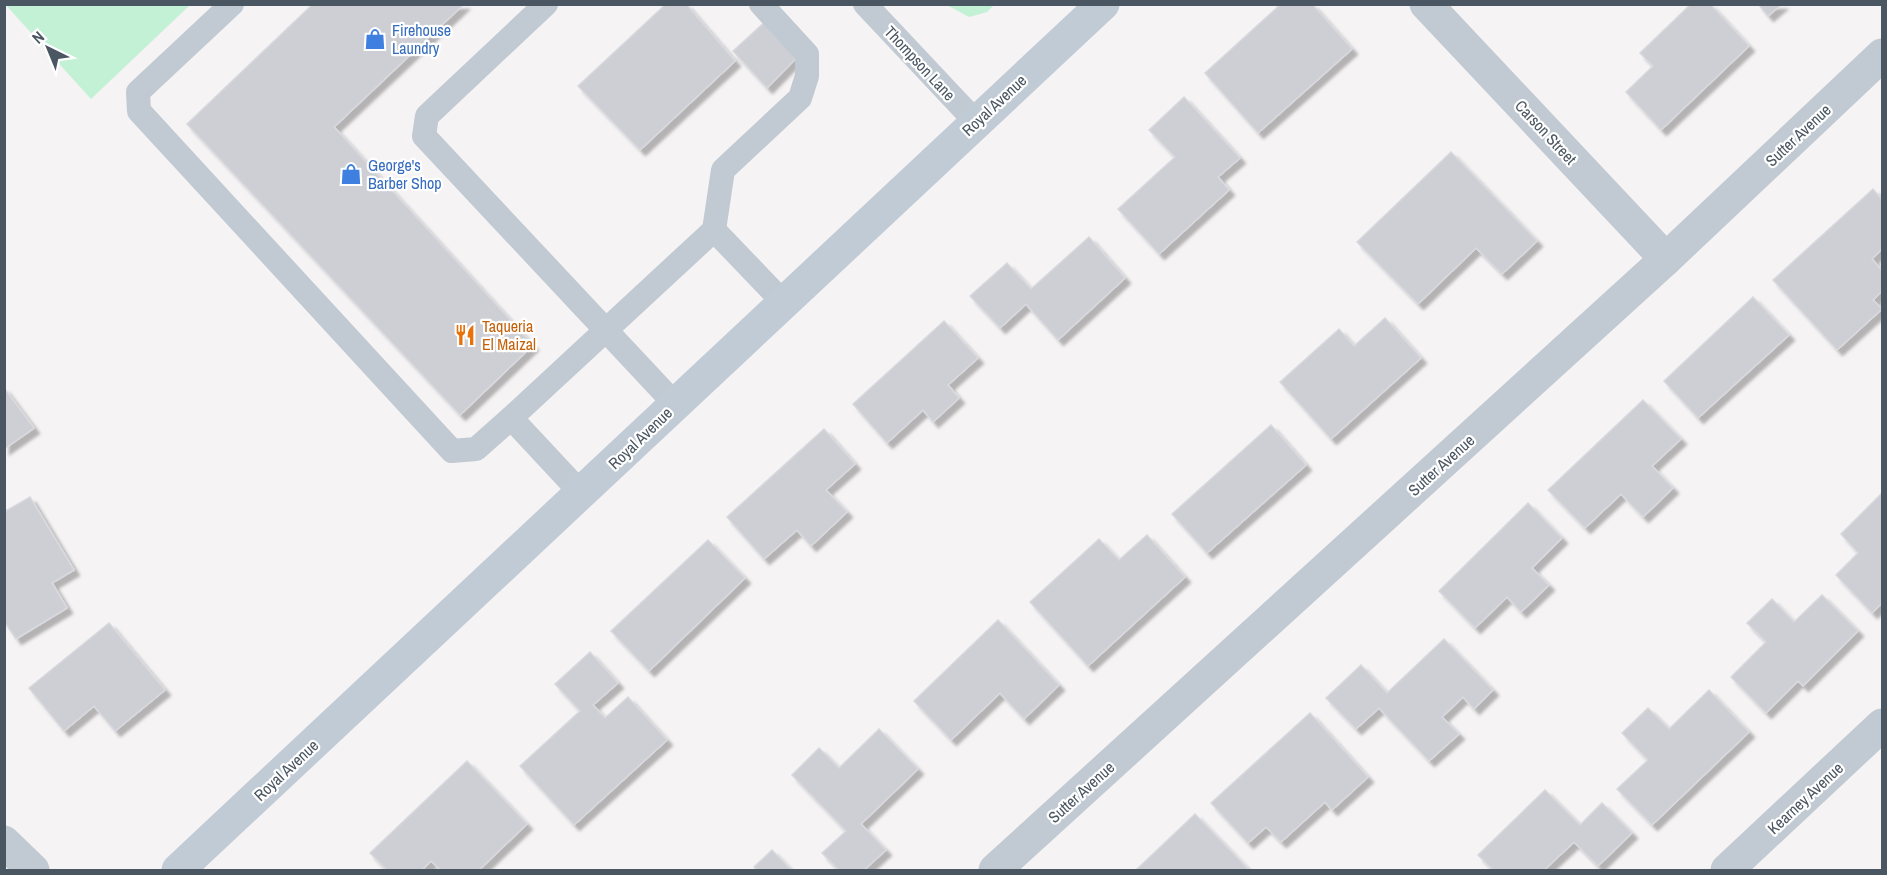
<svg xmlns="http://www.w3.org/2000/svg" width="1887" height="875" font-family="'Archivo Narrow',sans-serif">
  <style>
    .green { fill: #c3f1d5 }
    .building { fill: #cdcfd5; stroke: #d7d9de; stroke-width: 1.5; filter: url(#shadow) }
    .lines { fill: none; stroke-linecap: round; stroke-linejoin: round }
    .lane { stroke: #c1cad2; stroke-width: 24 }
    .street { stroke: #c1cad2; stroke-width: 33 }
    .secondary { stroke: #c1cbd6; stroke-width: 33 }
    .labels { text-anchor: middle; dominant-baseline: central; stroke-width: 4.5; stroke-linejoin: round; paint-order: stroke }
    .shop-label { font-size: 16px; fill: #366cbe; stroke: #fff; text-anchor: start }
    .street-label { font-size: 16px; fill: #4a5661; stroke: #fff }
    .food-label { font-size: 16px; fill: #c56008; stroke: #fff; text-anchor: start }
  </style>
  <defs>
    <filter id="shadow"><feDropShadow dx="5.5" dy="5.5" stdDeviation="1.5" flood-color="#0004"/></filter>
  </defs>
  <rect width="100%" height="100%" fill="#f5f3f3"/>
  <!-- green -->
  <g class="green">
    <path d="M5 4H190V5L91 99Z"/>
    <path d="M947 5H994L987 12 969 17Z"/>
  </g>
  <!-- building -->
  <g class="building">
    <path d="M313 4H464L334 127 533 345 460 415 187 124Z"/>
    <path d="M666 4H686L735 61 640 150 578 86Z"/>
    <path d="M1281 4H1312L1352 49 1258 133 1205 73Z"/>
    <path d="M1691 4H1710L1749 46 1661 130 1626 92 1653 66 1640 53Z"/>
    <path d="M1758 4H1782L1768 16Z"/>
    <path d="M768 19 801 53 767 88 733 51Z"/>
    <path d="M1184 97 1240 158 1218 177 1229 190 1159 254 1118 209 1175 157 1149 130Z"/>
    <path d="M1451 152 1537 241 1502 274 1476 248 1418 304 1357 242Z"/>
    <path d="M1873 189 1882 200V249L1872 259 1882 271V291L1873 300 1882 309 1837 350 1773 280Z"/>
    <path d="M1089 237 1125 278 1058 340 1026 304 1000 328 970 296 1007 263 1031 289Z"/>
    <path d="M1753 297 1789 335 1698 418 1664 381Z"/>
    <path d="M1385 318 1421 358 1331 439 1280 382 1339 329 1354 346Z"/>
    <path d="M944 321 978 358 948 385 959 398 933 422 923 410 887 443 853 404Z"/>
    <path d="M4 388 34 428 4 449Z"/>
    <path d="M1643 400 1681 439 1652 466 1673 488 1643 517 1621 494 1585 528 1548 490Z"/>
    <path d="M1271 425 1306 465 1207 553 1172 514Z"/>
    <path d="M824 429 855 464 826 490 847 512 811 546 797 530 764 559 727 517Z"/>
    <path d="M1882 493V603L1872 613 1836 575 1858 553 1841 534Z"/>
    <path d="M30 497 74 570 52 583 67 608 16 639 4 621V512Z"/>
    <path d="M1528 503 1562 538 1532 568 1549 585 1521 612 1507 597 1475 628 1439 591Z"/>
    <path d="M1147 535 1185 577 1088 666 1030 602 1099 539 1119 560Z"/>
    <path d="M708 540 745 578 649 671 611 631Z"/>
    <path d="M1822 595 1858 631 1803 686 1798 681 1766 713 1731 677 1766 642 1747 623 1772 599 1794 622Z"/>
    <path d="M998 620 1059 685 1024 719 1000 693 951 740 914 701Z"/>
    <path d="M109 623 165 690 115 731 94 706 64 731 29 688Z"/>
    <path d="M1444 639 1493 690 1474 709 1463 697 1442 717 1459 734 1429 761 1379 708 1356 729 1326 698 1361 665 1387 693Z"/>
    <path d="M590 652 618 683 593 705 605 718 628 697 667 740 574 825 520 766 580 711 555 684Z"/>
    <path d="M1709 690 1749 732 1652 825 1617 789 1648 760 1622 733 1648 708 1669 729Z"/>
    <path d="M1310 713 1368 777 1332 810 1325 802 1281 842 1266 827 1248 843 1211 803Z"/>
    <path d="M879 729 918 769 861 824 886 850 864 870H839L822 853 846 831 792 775 819 748 839 768Z"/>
    <path d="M467 761 527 824 479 870H441L431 861 422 870H387L370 853Z"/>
    <path d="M1545 790 1580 825 1602 803 1632 833 1598 866 1574 842 1544 870H1493L1478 855Z"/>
    <path d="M1195 814 1249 870H1136Z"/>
    <path d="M772 850 791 870H757L754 867Z"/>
  </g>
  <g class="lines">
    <!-- lane -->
    <g class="lane">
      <path d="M232 4 138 92 139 111 452 451 476 449 511 418 582 494"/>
      <path d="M546 4 427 116 424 136 675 404"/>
      <path d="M865 4 976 122"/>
      <path d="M714 230 783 302"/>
      <path d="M511 418 714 230 723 170 800 98 807 76V54L761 4"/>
    </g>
    <!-- street -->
    <g class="street">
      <path d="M1426 4 1666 259"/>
      <path d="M4 842 33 870"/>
      <path d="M995 870 1666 259 1882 55"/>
      <path d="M1727 870 1882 725"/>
    </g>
    <!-- secondary -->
    <path class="secondary" d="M178 870 1103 4"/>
  </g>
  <!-- icons -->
  <defs>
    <symbol id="shop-bare" viewBox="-9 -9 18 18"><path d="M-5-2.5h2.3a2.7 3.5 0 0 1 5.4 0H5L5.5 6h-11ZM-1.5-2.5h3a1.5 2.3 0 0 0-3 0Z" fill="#3f7fe0" stroke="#fff" stroke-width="2.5" paint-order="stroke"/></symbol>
    <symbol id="restaurant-bare" viewBox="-9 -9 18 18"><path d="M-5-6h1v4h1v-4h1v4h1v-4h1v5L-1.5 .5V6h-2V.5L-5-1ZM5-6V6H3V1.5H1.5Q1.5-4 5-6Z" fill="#e8710a" stroke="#fff" stroke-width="2.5" paint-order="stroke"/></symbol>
  </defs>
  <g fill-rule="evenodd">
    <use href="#shop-bare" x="360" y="24" width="30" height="30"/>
    <use href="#shop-bare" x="336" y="159" width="30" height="30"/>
    <use href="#restaurant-bare" x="450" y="320" width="30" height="30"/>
  </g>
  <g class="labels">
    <!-- shop labels -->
    <g class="shop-label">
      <text x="392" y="30">Firehouse<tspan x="392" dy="18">Laundry</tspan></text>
      <text x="368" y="165">George's<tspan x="368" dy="18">Barber Shop</tspan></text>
    </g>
    <!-- street labels -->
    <g class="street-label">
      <text transform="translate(920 63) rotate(47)">Thompson Lane</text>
      <text transform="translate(994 105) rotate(-43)">Royal Avenue</text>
      <text transform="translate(1546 132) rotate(47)">Carson Street</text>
      <text transform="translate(1798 135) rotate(-43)">Sutter Avenue</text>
      <text transform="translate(640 438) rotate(-44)">Royal Avenue</text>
      <text transform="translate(1441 465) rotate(-42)">Sutter Avenue</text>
      <text transform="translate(286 770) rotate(-43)">Royal Avenue</text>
      <text transform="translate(1081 792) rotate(-42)">Sutter Avenue</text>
      <text transform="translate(1805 798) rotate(-43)">Kearney Avenue</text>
    </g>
    <!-- food labels -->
    <g class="food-label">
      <text x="482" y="326">Taqueria<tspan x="482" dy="18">El Maizal</tspan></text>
    </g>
  </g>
  <!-- border -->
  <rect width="1887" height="875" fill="none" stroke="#4a5661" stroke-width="12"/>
  <!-- north arrow -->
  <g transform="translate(48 48) rotate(317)" stroke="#ffffff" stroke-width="4.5" paint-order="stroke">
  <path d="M0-4.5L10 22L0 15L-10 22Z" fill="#4a5661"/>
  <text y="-9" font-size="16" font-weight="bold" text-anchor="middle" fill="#4a5661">N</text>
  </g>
</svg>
